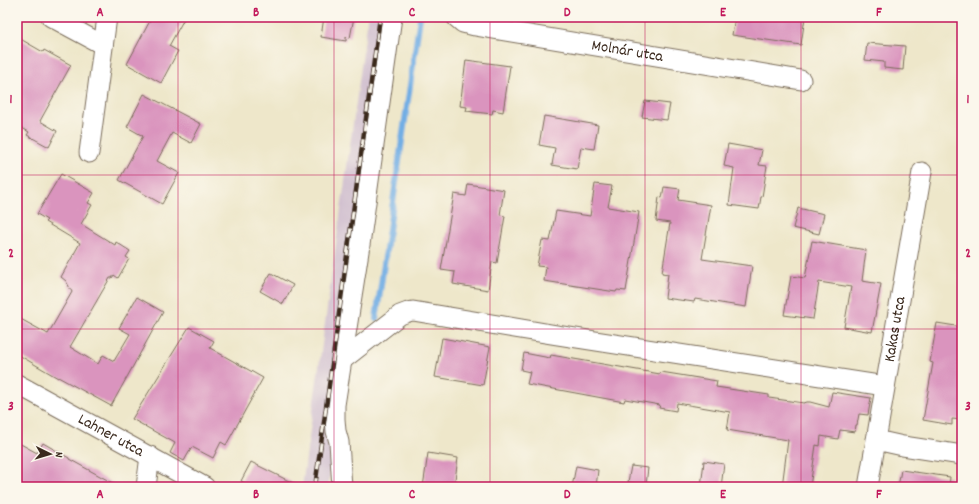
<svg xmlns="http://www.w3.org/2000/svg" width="979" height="504" font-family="Dekko,sans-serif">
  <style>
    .industrial { fill: #cfbdce }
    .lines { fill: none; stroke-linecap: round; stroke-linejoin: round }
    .stream { stroke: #72aee4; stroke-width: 6 }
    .building { fill: #da94be }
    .minor-casing { stroke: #7a6c5a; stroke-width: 21 }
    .minor { stroke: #fff; stroke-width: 19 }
    .rail-casing { stroke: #3b2a1e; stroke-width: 4.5 }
    .rail { stroke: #fbf7ec; stroke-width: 3; stroke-dasharray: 9; stroke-linecap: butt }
    .grid { fill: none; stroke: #c2185b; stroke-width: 1; stroke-opacity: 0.55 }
    .labels { text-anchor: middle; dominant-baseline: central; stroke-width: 3; stroke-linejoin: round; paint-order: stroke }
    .street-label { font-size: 16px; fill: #3b2a1e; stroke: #fbf7ec }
    .neatline { fill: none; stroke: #c2185b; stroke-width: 1.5 }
    .grid-label { font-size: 13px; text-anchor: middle; font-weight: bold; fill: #c2185b }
  </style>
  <rect width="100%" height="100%" fill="#fbf7ec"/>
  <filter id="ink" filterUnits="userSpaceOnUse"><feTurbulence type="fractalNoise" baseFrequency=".025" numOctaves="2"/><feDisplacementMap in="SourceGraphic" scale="8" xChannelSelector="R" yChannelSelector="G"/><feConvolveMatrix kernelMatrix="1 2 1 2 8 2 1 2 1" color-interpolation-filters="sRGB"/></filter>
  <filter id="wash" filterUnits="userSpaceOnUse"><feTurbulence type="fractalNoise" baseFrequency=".012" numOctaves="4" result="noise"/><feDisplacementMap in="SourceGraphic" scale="16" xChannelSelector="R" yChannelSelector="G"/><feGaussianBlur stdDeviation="0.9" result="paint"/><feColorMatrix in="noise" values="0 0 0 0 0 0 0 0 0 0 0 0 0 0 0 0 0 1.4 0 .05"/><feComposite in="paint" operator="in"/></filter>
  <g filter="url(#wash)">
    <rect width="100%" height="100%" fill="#eee7ca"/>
    <!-- industrial -->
    <path class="industrial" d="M368 17H395L328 487H302Z"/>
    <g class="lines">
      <!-- stream -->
      <path class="stream" d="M376 319 420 17"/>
    </g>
    <g id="blocks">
      <!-- building -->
      <g class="building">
        <path d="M152 17H185L169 46 178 51 161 83 127 64Z"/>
        <path d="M324 17H354L350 38 346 37V41L321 37Z"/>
        <path d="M735 17H805L801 45 732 35Z"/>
        <path d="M17 37 43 52 44 50 71 65 40 121 57 131 49 147 27 135 29 132 17 125Z"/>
        <path d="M867 43 905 46 903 70 884 68V62L865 60Z"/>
        <path d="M466 60 510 66 503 112 493 110 492 114 466 111 467 107 460 106Z"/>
        <path d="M144 94 201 124 191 143 172 133 157 161 179 173 162 204 119 180 143 136 127 127Z"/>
        <path d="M645 101 670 104 667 120 642 117Z"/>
        <path d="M544 116 598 125 594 149 581 147 577 169 552 165 555 148 539 145Z"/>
        <path d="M728 144 762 150 759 165 767 166 762 197H761L759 209 729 205 734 168 724 166Z"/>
        <path d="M61 174 94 193 88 203 92 205 81 224 115 245 116 242 130 251 126 257 129 259 118 278 114 275 112 278H110L70 347 98 364 103 355 114 361 130 334 119 328 137 297 163 312 111 406 58 377V378L17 354V317L48 334 72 292 66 281 61 277 80 243 45 222 47 220 37 214Z"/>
        <path d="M468 184 504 190 500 215 505 216 497 263 492 262 488 290 453 284 455 272 441 270 454 194 466 196Z"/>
        <path d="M595 184 612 186 608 207 639 212 626 291 617 290 616 292 544 281 546 267 537 266 542 240 550 241 556 211 590 216Z"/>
        <path d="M664 187 680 189 678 200 711 205 702 259 752 266 746 307 695 299 694 302 665 298 668 274 662 273 670 223 656 221 659 197 662 198Z"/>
        <path d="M798 208 824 214 819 234 793 228Z"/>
        <path d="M812 241 866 250 862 281 881 284 872 332 844 327 851 287 819 282 813 319 784 315 791 276 805 278Z"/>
        <path d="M271 273 293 285 283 304 260 291Z"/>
        <path d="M937 323 962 327V420L952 419V425L923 420 933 363 930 362Z"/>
        <path d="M189 327 214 341 210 348 263 378 226 445 221 442 213 458 192 447 184 461 170 453 175 443 132 419Z"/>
        <path d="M442 338 490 347 483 385 435 377Z"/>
        <path d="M524 353 550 358 551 355 660 374 661 372 717 381 716 387 769 395V398L804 403 807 402H810L829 407 832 392 871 398 868 415 859 414 857 425H856L855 432 840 430 838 439 821 436 820 446 816 445 810 487H782L788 440 727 430 730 412 677 403 676 411 659 408 660 405 625 399 624 402 527 384 530 372 521 370Z"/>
        <path d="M17 442 37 453 43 443 69 458V459L120 487H17Z"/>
        <path d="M428 453 458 458 454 487H423Z"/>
        <path d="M704 461 724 464 721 487H701Z"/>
        <path d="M251 462 301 487H253L241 481Z"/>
        <path d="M576 466 598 470 596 487H572Z"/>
        <path d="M631 466 648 468 646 485 628 482Z"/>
        <path d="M901 470 950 477 949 487H898Z"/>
      </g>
    </g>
  </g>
  <g filter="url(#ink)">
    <use href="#blocks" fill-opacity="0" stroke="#7a6c5a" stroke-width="1"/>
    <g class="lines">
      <defs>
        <g id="minor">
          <path d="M51 17 103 45"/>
          <path id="s1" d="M456 17 463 23 475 26 801 80"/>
          <path d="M89 153 107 17"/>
          <path d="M341 361 400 315 408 312 413 311 557 335 885 386"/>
          <path id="s2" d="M17 384 205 487"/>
          <path d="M876 440 903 446 962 455"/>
          <path d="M146 487 150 456"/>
          <path d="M342 487 339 442 336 431 335 419V405L360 245 392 17"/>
          <path id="s3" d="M868 487 922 172"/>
        </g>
      </defs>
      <!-- minor casing -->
      <use href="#minor" class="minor-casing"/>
      <!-- minor -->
      <use href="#minor" class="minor"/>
      <defs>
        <path id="rail" d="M315 487 380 17"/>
      </defs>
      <!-- rail casing -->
      <use href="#rail" class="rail-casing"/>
      <!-- rail -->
      <use href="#rail" class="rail"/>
    </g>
  </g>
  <!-- grid -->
  <path class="grid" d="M178 17V487M334 17V487M490 17V487M645 17V487M801 17V487M17 175H962M17 329H962"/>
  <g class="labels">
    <!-- street labels -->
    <g class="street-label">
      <text stroke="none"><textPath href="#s1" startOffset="176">Molnár utca</textPath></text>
      <text stroke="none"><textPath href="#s3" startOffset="160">Kakas utca</textPath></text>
      <text stroke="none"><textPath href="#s2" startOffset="107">Lahner utca</textPath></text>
    </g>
  </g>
  <!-- margin -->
  <rect width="979" height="504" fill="none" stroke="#fbf7ec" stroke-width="44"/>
  <!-- north arrow -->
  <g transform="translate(50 454) rotate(95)" stroke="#fbf7ec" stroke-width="3" paint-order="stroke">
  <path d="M0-3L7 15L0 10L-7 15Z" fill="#3b2a1e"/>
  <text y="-6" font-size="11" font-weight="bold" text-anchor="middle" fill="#3b2a1e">N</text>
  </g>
  <rect x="22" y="22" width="935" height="460" class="neatline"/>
  <g class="grid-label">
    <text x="100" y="16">A</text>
    <text x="256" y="16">B</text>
    <text x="412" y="16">C</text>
    <text x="567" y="16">D</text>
    <text x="723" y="16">E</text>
    <text x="879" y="16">F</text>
    <text x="11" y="103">1</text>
    <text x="968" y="103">1</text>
    <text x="11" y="257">2</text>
    <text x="968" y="257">2</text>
    <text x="11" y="410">3</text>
    <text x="968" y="410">3</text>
    <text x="100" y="498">A</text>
    <text x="256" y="498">B</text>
    <text x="412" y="498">C</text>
    <text x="567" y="498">D</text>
    <text x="723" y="498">E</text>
    <text x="879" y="498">F</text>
  </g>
</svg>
